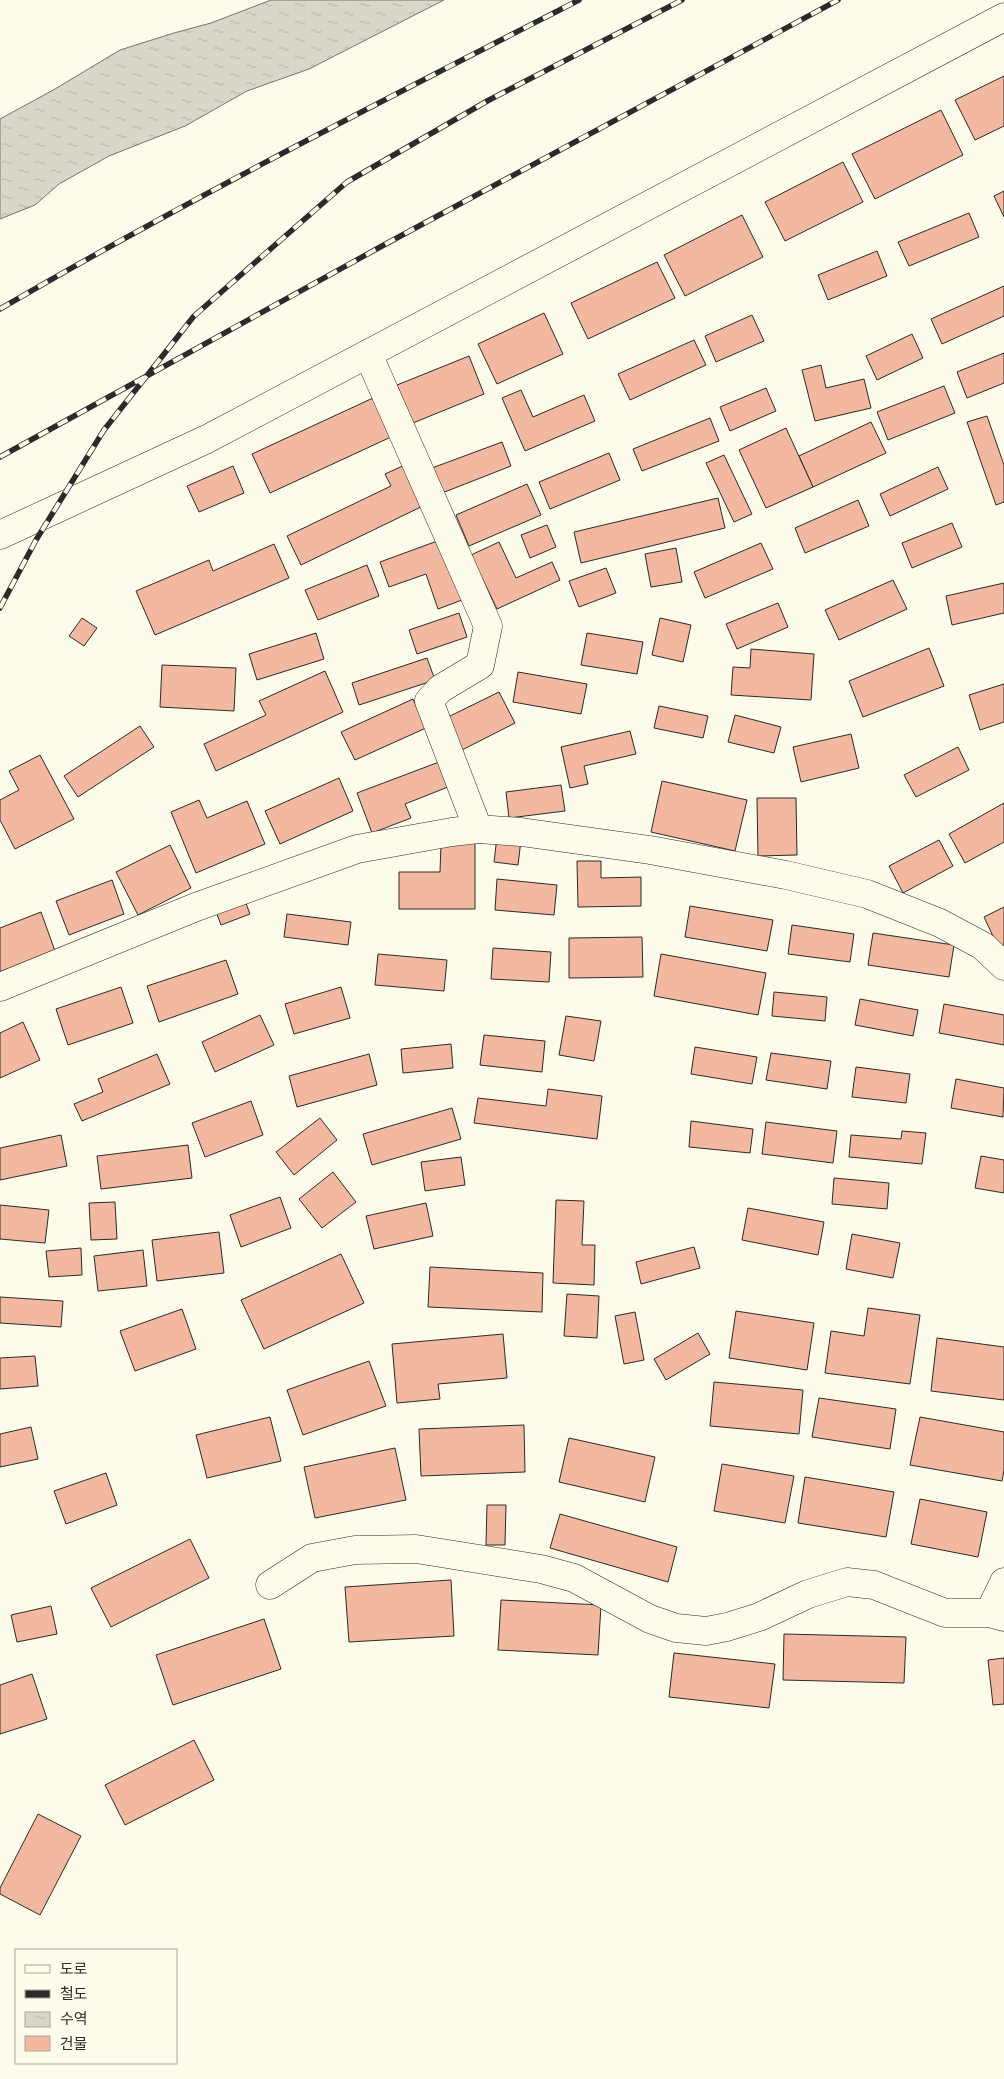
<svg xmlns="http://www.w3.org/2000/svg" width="1004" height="2079" font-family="'Public Sans','Noto Sans KR',sans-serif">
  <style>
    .water { fill: url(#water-ripples); stroke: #74746e }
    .building { fill: #f2b8a0; stroke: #2b2b2b }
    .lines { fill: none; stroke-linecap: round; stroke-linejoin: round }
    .minor-casing { stroke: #2b2b2b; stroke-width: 29 }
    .primary-casing { stroke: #2b2b2b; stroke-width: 29 }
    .minor { stroke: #fdfbea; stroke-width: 28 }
    .primary { stroke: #fdfbea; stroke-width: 28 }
    .rail-casing { stroke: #2b2b2b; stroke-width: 5.5 }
    .rail { stroke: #fdfbea; stroke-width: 4; stroke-dasharray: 11; stroke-linecap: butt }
  </style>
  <defs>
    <pattern id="water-ripples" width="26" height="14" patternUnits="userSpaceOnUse" patternTransform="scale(1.25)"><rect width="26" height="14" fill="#d8d7c9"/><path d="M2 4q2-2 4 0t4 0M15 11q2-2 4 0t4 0" fill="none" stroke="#bab9ad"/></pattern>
  </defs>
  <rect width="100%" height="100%" fill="#fdfbea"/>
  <!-- water -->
  <path class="water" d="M271 0H444L309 69 247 91 185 126 109 156 59 184 35 205 0 219V119L55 89 120 50 174 33 211 23Z"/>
  <!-- building -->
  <g class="building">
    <path d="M1004 76V126L975 140 955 100Z"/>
    <path d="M941 110 963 155 875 199 852 154Z"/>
    <path d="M843 162 863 202 785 241 765 202Z"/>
    <path d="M1004 191V217L994 196Z"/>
    <path d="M969 213 979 237 909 266 898 242Z"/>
    <path d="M742 215 763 257 685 296 664 255Z"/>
    <path d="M877 251 887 276 828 300 818 275Z"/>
    <path d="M657 262 675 298 588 339 571 303Z"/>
    <path d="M1004 286V316L942 344 931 319Z"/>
    <path d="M544 313 563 354 497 384 478 344Z"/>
    <path d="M752 315 764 341 716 362 705 336Z"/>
    <path d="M912 334 923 358 877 380 866 356Z"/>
    <path d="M694 340 706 365 630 400 618 374Z"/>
    <path d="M1004 353V383L967 398 957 372Z"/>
    <path d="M469 356 484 394 413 423 397 385Z"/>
    <path d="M821 365 826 388 864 379 871 408 815 421 802 370Z"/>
    <path d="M944 386 955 413 888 440 877 412Z"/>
    <path d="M766 388 776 411 730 431 720 407Z"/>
    <path d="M521 390 533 417 584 395 595 421 525 451 502 398Z"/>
    <path d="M373 398 391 437 270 493 252 454Z"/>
    <path d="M987 416 1004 465V502L996 505 967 422Z"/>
    <path d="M710 418 719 441 642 471 633 449Z"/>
    <path d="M871 422 886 453 813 487 799 456Z"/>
    <path d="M786 428 813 487 766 508 739 450Z"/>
    <path d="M502 442 511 466 442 493 432 468Z"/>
    <path d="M609 453 620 480 550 509 539 482Z"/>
    <path d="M724 455 752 514 734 522 706 463Z"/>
    <path d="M407 464 427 504 301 565 287 536 391 486 385 474Z"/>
    <path d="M233 466 244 493 199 512 187 486Z"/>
    <path d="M938 467 948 489 890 516 880 494Z"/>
    <path d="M527 484 541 515 469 546 456 515Z"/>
    <path d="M718 498 725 528 581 563 574 532Z"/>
    <path d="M858 500 869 526 805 553 795 528Z"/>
    <path d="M952 523 962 547 912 568 902 543Z"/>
    <path d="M547 525 556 547 530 558 521 535Z"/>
    <path d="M440 540 462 600 438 609 426 574 389 587 380 562Z"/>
    <path d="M499 542 516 578 552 562 560 580 497 609 471 555Z"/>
    <path d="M761 543 773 569 705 598 694 572Z"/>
    <path d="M274 544 289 578 155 635 136 591 209 560 213 571Z"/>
    <path d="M676 548 682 582 651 587 645 554Z"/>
    <path d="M367 565 379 596 318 620 305 590Z"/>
    <path d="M606 568 616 593 579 607 569 581Z"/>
    <path d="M893 580 907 609 839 640 825 610Z"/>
    <path d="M1004 583V613L952 625 946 596Z"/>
    <path d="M778 603 788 627 737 649 726 624Z"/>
    <path d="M459 613 467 637 417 654 409 630Z"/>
    <path d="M82 618 97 628 84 646 69 636Z"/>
    <path d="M660 618 691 625 683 662 652 655Z"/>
    <path d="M316 633 324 659 257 680 249 654Z"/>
    <path d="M587 633 643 642 637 674 581 665Z"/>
    <path d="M929 648 944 686 863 717 849 681Z"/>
    <path d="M751 649 814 654 811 700 731 695 733 667 750 668Z"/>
    <path d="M427 658 435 680 359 705 352 683Z"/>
    <path d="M162 665 236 668 234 711 160 707Z"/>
    <path d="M325 671 343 712 216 771 204 744 266 715 259 701Z"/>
    <path d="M518 672 587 684 581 714 513 702Z"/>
    <path d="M1004 684V722L980 730 969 695Z"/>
    <path d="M499 692 515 723 462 750 446 718Z"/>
    <path d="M413 699 426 728 355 760 341 732Z"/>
    <path d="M659 706 708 716 703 738 654 728Z"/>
    <path d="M735 715 781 727 774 753 728 742Z"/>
    <path d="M140 726 154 747 78 797 64 776Z"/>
    <path d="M630 731 636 754 584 766 588 784 570 788 561 747Z"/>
    <path d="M851 734 859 768 801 782 793 747Z"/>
    <path d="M958 747 969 770 916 797 904 775Z"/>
    <path d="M40 755 74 819 15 849 0 820V800L19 790 9 771Z"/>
    <path d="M439 762 448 787 405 804 411 818 372 833 357 793Z"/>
    <path d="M339 778 353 811 280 844 265 811Z"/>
    <path d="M662 781 747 800 735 851 651 832Z"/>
    <path d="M561 785 565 811 509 818 506 792Z"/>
    <path d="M757 798H796L797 855 758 856Z"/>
    <path d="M199 800 207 818 247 801 265 844 196 873 171 812Z"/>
    <path d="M1004 803V842L965 863 949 834Z"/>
    <path d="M497 837 521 840 518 865 494 862Z"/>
    <path d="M939 840 953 866 903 893 889 866Z"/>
    <path d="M441 843H475V909H399V872H440Z"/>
    <path d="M170 845 191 888 138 915 116 872Z"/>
    <path d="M577 861H601V878L641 877V906L578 907Z"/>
    <path d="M497 879 557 885 554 915 495 910Z"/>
    <path d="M112 880 124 914 69 935 56 901Z"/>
    <path d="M244 898 250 914 221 925 215 909Z"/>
    <path d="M690 906 773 920 767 951 685 937Z"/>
    <path d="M1004 907V949L1000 951 984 917Z"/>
    <path d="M41 912 55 951 0 972V928Z"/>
    <path d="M287 914 351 922 348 945 284 937Z"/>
    <path d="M792 925 854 934 850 962 788 954Z"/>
    <path d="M873 933 954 945 949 977 868 965Z"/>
    <path d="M642 937 643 977 569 978V938Z"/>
    <path d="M493 948 551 952 549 982 491 979Z"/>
    <path d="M378 954 447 960 444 991 375 985Z"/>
    <path d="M661 954 766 973 758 1015 654 996Z"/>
    <path d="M226 960 238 994 159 1022 147 986Z"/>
    <path d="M121 987 133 1023 68 1045 56 1009Z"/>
    <path d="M341 987 350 1018 294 1034 285 1004Z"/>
    <path d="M774 992 827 997 825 1021 772 1016Z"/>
    <path d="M860 999 918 1010 913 1036 855 1025Z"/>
    <path d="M944 1004 1004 1015V1045L939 1033Z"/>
    <path d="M260 1015 274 1045 215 1072 202 1042Z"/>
    <path d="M566 1016 601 1021 594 1061 559 1055Z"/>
    <path d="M23 1022 40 1060 0 1078V1033Z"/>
    <path d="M484 1035 545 1041 542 1072 480 1065Z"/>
    <path d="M451 1044 453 1068 403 1073 401 1049Z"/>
    <path d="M695 1047 757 1057 752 1084 691 1074Z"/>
    <path d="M771 1053 831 1061 827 1089 766 1080Z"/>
    <path d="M157 1054 170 1084 82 1121 74 1104 103 1092 98 1079Z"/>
    <path d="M369 1054 377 1085 297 1107 289 1076Z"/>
    <path d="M856 1067 910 1074 906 1103 852 1097Z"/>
    <path d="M956 1079 1004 1088 1003 1117 951 1108Z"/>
    <path d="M548 1089 602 1096 597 1139 474 1123 478 1098 546 1106Z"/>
    <path d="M251 1101 263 1135 205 1157 192 1123Z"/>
    <path d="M452 1108 461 1139 372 1165 363 1134Z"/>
    <path d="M320 1118 337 1140 294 1175 276 1152Z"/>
    <path d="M691 1121 753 1129 750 1153 689 1147Z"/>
    <path d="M766 1122 837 1131 833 1163 762 1154Z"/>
    <path d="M902 1131 926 1133 922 1164 849 1157 851 1135 901 1139Z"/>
    <path d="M61 1135 67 1166 0 1180V1148Z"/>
    <path d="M188 1145 192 1178 101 1189 97 1156Z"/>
    <path d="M981 1156 1004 1160V1193L975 1188Z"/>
    <path d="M461 1157 465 1185 425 1191 421 1162Z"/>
    <path d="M333 1172 356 1202 322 1228 299 1199Z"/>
    <path d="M834 1178 889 1183 887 1209 832 1204Z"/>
    <path d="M280 1197 291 1228 241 1247 230 1215Z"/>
    <path d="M556 1200 584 1201 582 1245H595L594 1285 553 1283Z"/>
    <path d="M115 1202 117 1239 91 1240 89 1203Z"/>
    <path d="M426 1203 433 1236 374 1249 366 1216Z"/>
    <path d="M0 1205 49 1210 45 1243 0 1239Z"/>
    <path d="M748 1208 824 1222 818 1255 742 1240Z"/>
    <path d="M219 1232 224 1273 157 1281 152 1240Z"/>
    <path d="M852 1234 900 1243 893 1278 846 1269Z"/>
    <path d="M694 1247 700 1268 641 1284 636 1262Z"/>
    <path d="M81 1248 82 1275 49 1277 46 1251Z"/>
    <path d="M143 1250 147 1286 98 1291 94 1256Z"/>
    <path d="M341 1254 364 1303 264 1349 241 1300Z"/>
    <path d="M430 1267 543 1273 542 1312 428 1307Z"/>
    <path d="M567 1294 599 1296 597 1338 564 1336Z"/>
    <path d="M0 1297 63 1301 61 1327 0 1323Z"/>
    <path d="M868 1308 920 1315 910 1384 825 1373 831 1331 864 1336Z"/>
    <path d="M182 1309 196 1349 135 1371 120 1331Z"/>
    <path d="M736 1311 814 1323 807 1370 729 1358Z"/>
    <path d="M635 1312 644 1360 624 1364 615 1316Z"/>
    <path d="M698 1333 710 1354 666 1380 654 1359Z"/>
    <path d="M503 1334 507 1378 438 1384 440 1399 397 1403 392 1344Z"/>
    <path d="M937 1338 1004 1347V1400L931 1391Z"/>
    <path d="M35 1356 38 1386 0 1389V1358Z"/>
    <path d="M369 1361 386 1406 303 1435 287 1390Z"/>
    <path d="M714 1382 803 1390 799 1434 710 1426Z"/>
    <path d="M819 1398 896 1409 890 1449 812 1437Z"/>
    <path d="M270 1417 281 1461 207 1478 196 1435Z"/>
    <path d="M920 1417 1004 1432V1470L1002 1481 910 1465Z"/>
    <path d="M524 1425 525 1472 421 1476 419 1429Z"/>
    <path d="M31 1427 38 1459 0 1467V1434Z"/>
    <path d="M569 1438 655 1457 645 1502 559 1482Z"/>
    <path d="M395 1448 406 1500 315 1518 304 1467Z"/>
    <path d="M722 1464 794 1476 785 1523 714 1511Z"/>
    <path d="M106 1473 117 1505 66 1524 54 1491Z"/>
    <path d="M805 1477 894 1492 886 1537 798 1523Z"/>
    <path d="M920 1499 987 1512 978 1557 911 1544Z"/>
    <path d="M487 1505H506L505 1545H486Z"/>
    <path d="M560 1514 677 1547 668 1582 550 1548Z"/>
    <path d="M190 1539 209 1578 111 1627 91 1588Z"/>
    <path d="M451 1580 454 1636 349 1642 345 1587Z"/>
    <path d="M501 1600 601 1605 598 1655 498 1650Z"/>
    <path d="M51 1606 57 1634 17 1642 11 1615Z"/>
    <path d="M264 1619 281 1669 173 1705 156 1655Z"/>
    <path d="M784 1634 906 1637 904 1683 783 1680Z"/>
    <path d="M674 1653 775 1664 769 1708 669 1697Z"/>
    <path d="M1004 1658V1704L993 1705 988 1660Z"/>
    <path d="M32 1674 47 1719 0 1734V1685Z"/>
    <path d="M194 1740 214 1780 125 1825 105 1785Z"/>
    <path d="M38 1814 81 1836 40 1915 0 1894V1888Z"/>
  </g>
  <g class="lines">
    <defs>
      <g id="minor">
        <path d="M368 354 488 626 480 665 440 689 429 701 478 829"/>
        <path d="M0 987 196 907 357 849 452 832 478 829 521 832 650 850 786 875 867 894 940 923 983 946 1004 966"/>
        <path d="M270 1585 312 1558 355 1550 416 1549 541 1569 574 1578 650 1619 676 1628 706 1631 727 1627 759 1617 808 1594 847 1582 874 1585 945 1613H989L1004 1617"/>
        <path d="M989 1613 1004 1582"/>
      </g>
      <path id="primary" d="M0 535 207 439 1004 17"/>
    </defs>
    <!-- minor casing -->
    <use href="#minor" class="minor-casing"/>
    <!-- primary casing -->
    <use href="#primary" class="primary-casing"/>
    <!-- minor -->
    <use href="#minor" class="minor"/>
    <!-- primary -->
    <use href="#primary" class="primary"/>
    <defs>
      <g id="rail">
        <path d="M0 309C189 199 384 100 579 0"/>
        <path d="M0 457 382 246 838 0"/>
        <path d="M0 608 36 540 104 430 194 316 347 182 489 100 682 0"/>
      </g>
    </defs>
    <!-- rail casing -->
    <use href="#rail" class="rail-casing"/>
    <!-- rail -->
    <use href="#rail" class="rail"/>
  </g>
  <!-- legend -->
  <rect x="15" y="1949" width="162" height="115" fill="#fdfbea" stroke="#a9a89e"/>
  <rect x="25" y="1965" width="25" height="8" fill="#fdfbea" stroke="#a9a89e"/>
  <text x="60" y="1974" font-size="15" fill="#2b2b2b">도로</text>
  <rect x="25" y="1990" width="25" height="8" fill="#2b2b2b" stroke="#a9a89e"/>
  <text x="60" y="1999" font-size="15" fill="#2b2b2b">철도</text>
  <rect x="25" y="2012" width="25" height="15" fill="url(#water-ripples)" stroke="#a9a89e"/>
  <text x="60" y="2024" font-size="15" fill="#2b2b2b">수역</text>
  <rect x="25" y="2036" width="25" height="15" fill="#f2b8a0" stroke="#a9a89e"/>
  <text x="60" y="2049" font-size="15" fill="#2b2b2b">건물</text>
</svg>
